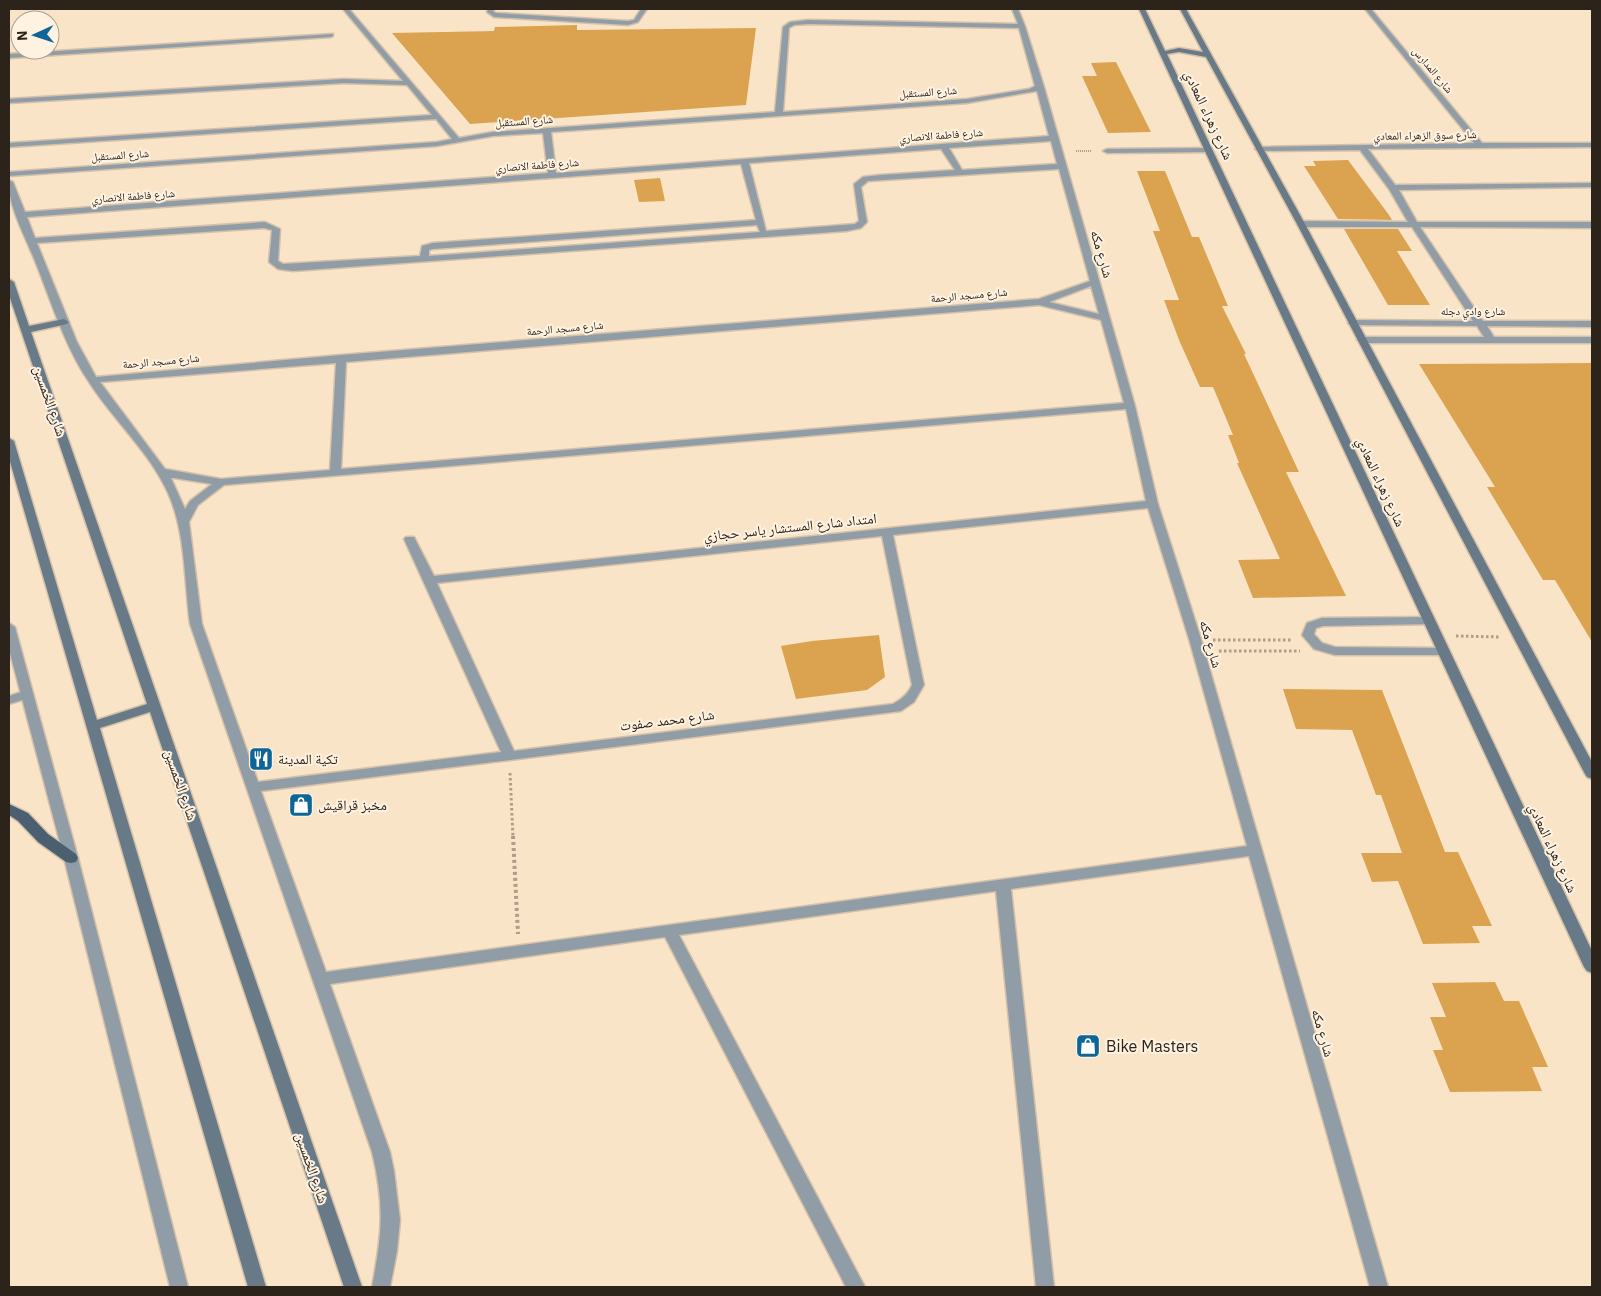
<svg xmlns="http://www.w3.org/2000/svg" width="1601" height="1296" font-family="'IBM Plex Sans','Noto Naskh Arabic',sans-serif">
  <style>
    .building { fill: #dba350 }
    .lines { fill: none; stroke-linecap: round; stroke-linejoin: round }
    .lane-casing { stroke: #d4c1a9; stroke-width: 3 }
    .street-casing { stroke: #d4c1a9; stroke-width: 3 }
    .secondary-casing { stroke: #d4c1a9; stroke-width: 3 }
    .primary-casing { stroke: #d4c1a9; stroke-width: 3 }
    .path-far2 { stroke: #ae9d88; stroke-width: 2; stroke-dasharray: 1 1; stroke-linecap: butt }
    .path-far1 { stroke: #ae9d88; stroke-width: 3; stroke-dasharray: 2.5 2.5; stroke-linecap: butt }
    .path { stroke: #ae9d88; stroke-width: 4; stroke-dasharray: 3 3; stroke-linecap: butt }
    .lane { fill: #919da6; fill-rule: evenodd }
    .street { fill: #919da6; fill-rule: evenodd }
    .secondary { fill: #687a87; fill-rule: evenodd }
    .primary { fill: #4a6070; fill-rule: evenodd }
    .labels { text-anchor: middle; dominant-baseline: central; stroke-width: 4; stroke-linejoin: round; paint-order: stroke }
    .far-street-label { font-size: 11px; fill: #2c241a; stroke: #fff2e1 }
    .street-label { font-size: 14px; fill: #2c241a; stroke: #fff2e1 }
    .poi-label { font-size: 14px; fill: #2c241a; stroke: #fff2e1; text-anchor: start }
    .near-poi-label { font-size: 16px; fill: #2c241a; stroke: #fff2e1; text-anchor: start }
  </style>
  <rect width="100%" height="100%" fill="#f9e4c8"/>
  <!-- building -->
  <g class="building">
    <path d="M577 25V30L756 28 746 105 470 124 392 33 494 31 495 27Z"/>
    <path d="M1116 62 1151 132 1108 133 1082 76H1097L1091 63Z"/>
    <path d="M1348 160 1389 215 1392 220 1338 219 1304 166H1316L1313 161Z"/>
    <path d="M1137 171H1165L1192 237H1199L1228 306H1222L1246 354H1244L1299 472H1286L1346 596 1253 598 1238 560 1280 559 1237 463H1239L1228 435H1233L1213 387H1200L1179 340 1164 300H1179L1153 231H1160Z"/>
    <path d="M660 178 665 201 639 202 634 180Z"/>
    <path d="M1344 229H1398L1412 251H1397L1430 305H1388Z"/>
    <path d="M1592 363V642L1555 580H1543L1487 487H1495L1419 364Z"/>
    <path d="M879 635 885 677 867 690 796 699 781 646 812 641Z"/>
    <path d="M1283 689 1382 690 1445 852H1458L1492 926H1472L1480 943 1423 944 1398 881 1372 882 1361 853H1402L1381 795H1376L1352 730 1296 729Z"/>
    <path d="M1495 982 1504 1001H1519L1548 1067H1532L1542 1091 1450 1092 1433 1050H1443L1430 1017H1446L1432 983Z"/>
  </g>
  <g class="lines">
    <defs>
      <g id="lane">
        <path d="M1208 148H1211V152L1107 153 1103 151 1107 149Z"/>
        <path d="M1429 617 1435 621 1433 624 1323 626 1316 628 1314 634 1322 643 1335 647 1444 648 1450 652 1448 655H1335L1314 649 1302 635 1307 623 1322 618Z"/>
        <path d="M27 690 33 694 32 697 9 704V696Z"/>
      </g>
      <g id="street">
        <path d="M343 9H349L459 138 493 132 775 112 783 27 790 22 808 20 1018 24 1012 9H1018L1025 26 1044 87 1135 406 1158 504 1201 639 1388 1287H1370L1249 856 1011 889 1054 1287H1036L996 891 679 935 865 1287H846L665 937 330 984 390 1152 394 1171 400 1220 397 1251 390 1287H372C382 1234 385 1206 372 1152L190 624C184 581 186 533 168 493 149 451 113 420 89 382 65 347 51 301 35 261 26 238 7 204 9 180L13 182 25 212 548 173 543 133 493 136 437 146 9 176V172L437 142 452 139 436 119 9 147V143L432 115 407 85 344 83 9 103V99L344 79 403 81ZM808 24 1019 28 1035 86 1029 89 967 99 783 112 789 28 794 25ZM1037 91 1049 136 556 173 551 132 967 103ZM1051 141 1057 164 962 170 949 148ZM941 149 955 170 880 175 863 177 854 184 859 221 855 224 766 231 749 163ZM741 164 756 220 433 243 422 246 420 256 283 264 278 261 280 229 265 222 35 238 27 217ZM1059 169 1090 281 1039 299 341 355 96 377 77 342 37 243 264 228 272 230 269 262 278 269 293 271 847 231 861 228 867 222 861 187 868 181ZM757 225 760 232 429 256V250L433 249ZM1091 286 1099 314 1049 302ZM1039 305 1101 320 1124 403 341 469 346 362ZM336 363 330 470 221 479 165 469 100 382ZM1126 409 1146 501 434 576 414 537H406L404 539 501 752 258 782 202 624 189 522 198 505 224 485ZM171 478H174L212 484 190 501 185 509ZM1148 508 1189 639 1247 846 326 972 261 791 901 711 914 702 924 685 893 535ZM882 536 912 685C908 694 902 699 893 704L514 751 437 583Z"/>
        <path d="M488 9H494L493 11 496 13 628 21 634 20 641 9H647L638 22 628 25 494 17 487 12Z"/>
        <path d="M1365 9H1371L1482 143H1592V147L1368 149 1395 185 1592 183V187L1399 190 1417 222H1592V228L1420 227 1483 321H1592V327L1487 326 1494 337H1592V343H1362L1357 340 1362 337H1484L1477 326 1350 325 1348 323 1353 320 1473 321 1412 227H1301L1297 224 1301 221 1408 222 1389 189 1360 150 1259 151 1255 149 1259 147 1474 143Z"/>
        <path d="M333 34V36L331 37 9 58V54Z"/>
        <path d="M9 623 15 627 78 858 188 1287H170L64 858 9 649Z"/>
      </g>
      <g id="secondary">
        <path d="M1139 9H1145L1165 51 1179 48 1203 52 1180 9H1186L1305 224 1592 762V779L1587 777 1585 774 1297 224 1206 57 1179 52 1167 54 1592 951V973L1587 971 1584 967Z"/>
        <path d="M9 279 14 282 29 326 64 319 69 322 67 324 31 332 362 1287H344L150 712 100 728 266 1287H248L9 458V438L14 441 97 720 147 704 9 295Z"/>
      </g>
      <path id="primary" d="M9 804 28 813 48 834 76 854 78 858 76 862 71 863 66 862 38 842 18 821 9 815Z"/>
    </defs>
    <!-- lane casing -->
    <use href="#lane" class="lane-casing"/>
    <!-- street casing -->
    <use href="#street" class="street-casing"/>
    <!-- secondary casing -->
    <use href="#secondary" class="secondary-casing"/>
    <!-- primary casing -->
    <use href="#primary" class="primary-casing"/>
    <!-- path-far2 -->
    <path class="path-far2" d="M1076 151H1092"/>
    <!-- path-far1 -->
    <g class="path-far1">
      <path d="M1456 636 1499 637"/>
      <path d="M1213 640H1292"/>
      <path d="M1219 651H1300"/>
      <path d="M510 773 513 837"/>
    </g>
    <!-- path -->
    <path class="path" d="M513 836 518 934"/>
    <!-- lane -->
    <use href="#lane" class="lane"/>
    <!-- street -->
    <use href="#street" class="street"/>
    <!-- secondary -->
    <use href="#secondary" class="secondary"/>
    <!-- primary -->
    <use href="#primary" class="primary"/>
  </g>
  <!-- icons -->
  <defs>
    <symbol id="restaurant-square" viewBox="-11 -11 22 22"><rect x="-9" y="-9" width="18" height="18" rx="4" fill="#0d6697" stroke="#fff2e1"/><path d="M-5-6h1v4h1v-4h1v4h1v-4h1v5L-1.5 .5V6h-2V.5L-5-1ZM5-6V6H3V1.5H1.5Q1.5-4 5-6Z" fill="#fff"/></symbol>
    <symbol id="shop-square" viewBox="-11 -11 22 22"><rect x="-9" y="-9" width="18" height="18" rx="4" fill="#0d6697" stroke="#fff2e1"/><path d="M-5-2.5h2.3a2.7 3.5 0 0 1 5.4 0H5L5.5 6h-11ZM-1.5-2.5h3a1.5 2.3 0 0 0-3 0Z" fill="#fff"/></symbol>
  </defs>
  <g fill-rule="evenodd">
    <use href="#restaurant-square" x="247" y="745" width="28" height="28"/>
    <use href="#shop-square" x="287" y="791" width="28" height="28"/>
    <use href="#shop-square" x="1074" y="1032" width="28" height="28"/>
  </g>
  <g class="labels">
    <!-- far-street labels -->
    <g class="far-street-label">
      <text transform="translate(1433 70) rotate(50)">شارع المدارس</text>
      <text transform="translate(928 92) rotate(-4)">شارع المستقبل</text>
      <text transform="translate(524 121) rotate(-4)">شارع المستقبل</text>
      <text transform="translate(941 135) rotate(-4)">شارع فاطمة الانصاري</text>
      <text transform="translate(1425 135) rotate(-1)">شارع سوق الزهراء المعادي</text>
      <text transform="translate(120 155) rotate(-4)">شارع المستقبل</text>
      <text transform="translate(537 165) rotate(-4)">شارع فاطمة الانصاري</text>
      <text transform="translate(133 196) rotate(-4)">شارع فاطمة الانصاري</text>
      <text transform="translate(969 295) rotate(-5)">شارع مسجد الرحمة</text>
      <text x="1473" y="311">شارع وادي دجله</text>
      <text transform="translate(565 328) rotate(-5)">شارع مسجد الرحمة</text>
      <text transform="translate(161 361) rotate(-5)">شارع مسجد الرحمة</text>
    </g>
    <!-- street labels -->
    <g class="street-label">
      <text transform="translate(1209 115) rotate(65)">شارع زهراء المعادي</text>
      <text transform="translate(1102 254) rotate(74)">شارع مكه</text>
      <text transform="translate(50 401) rotate(71)">شارع الخمسين</text>
      <text transform="translate(1381 482) rotate(65)">شارع زهراء المعادي</text>
      <text transform="translate(790 527) rotate(-6)">امتداد شارع المستشار ياسر حجازي</text>
      <text transform="translate(1211 644) rotate(74)">شارع مكه</text>
      <text transform="translate(667 720) rotate(-7)">شارع محمد صفوت</text>
      <text transform="translate(181 785) rotate(71)">شارع الخمسين</text>
      <text transform="translate(1553 848) rotate(65)">شارع زهراء المعادي</text>
      <text transform="translate(1323 1033) rotate(74)">شارع مكه</text>
      <text transform="translate(312 1168) rotate(71)">شارع الخمسين</text>
    </g>
    <!-- poi labels -->
    <g class="poi-label">
      <text x="278" y="759">تكية المدينة</text>
      <text x="318" y="805">مخبز قراقيش</text>
    </g>
    <!-- near-poi labels -->
    <g class="near-poi-label">
      <text x="1106" y="1046">Bike Masters</text>
    </g>
  </g>
  <!-- border -->
  <rect width="1601" height="1296" fill="none" stroke="#2c241a" stroke-width="20"/>
  <!-- north arrow -->
  <g transform="translate(35 35) rotate(267)"><circle r="24" fill="#fff2e1" stroke="#aba091"/>
  <path d="M0-4L9 19L0 12L-9 19Z" fill="#0d6697"/>
  <text y="-8" font-size="14" font-weight="bold" text-anchor="middle" fill="#2c241a">N</text>
  </g>
</svg>
